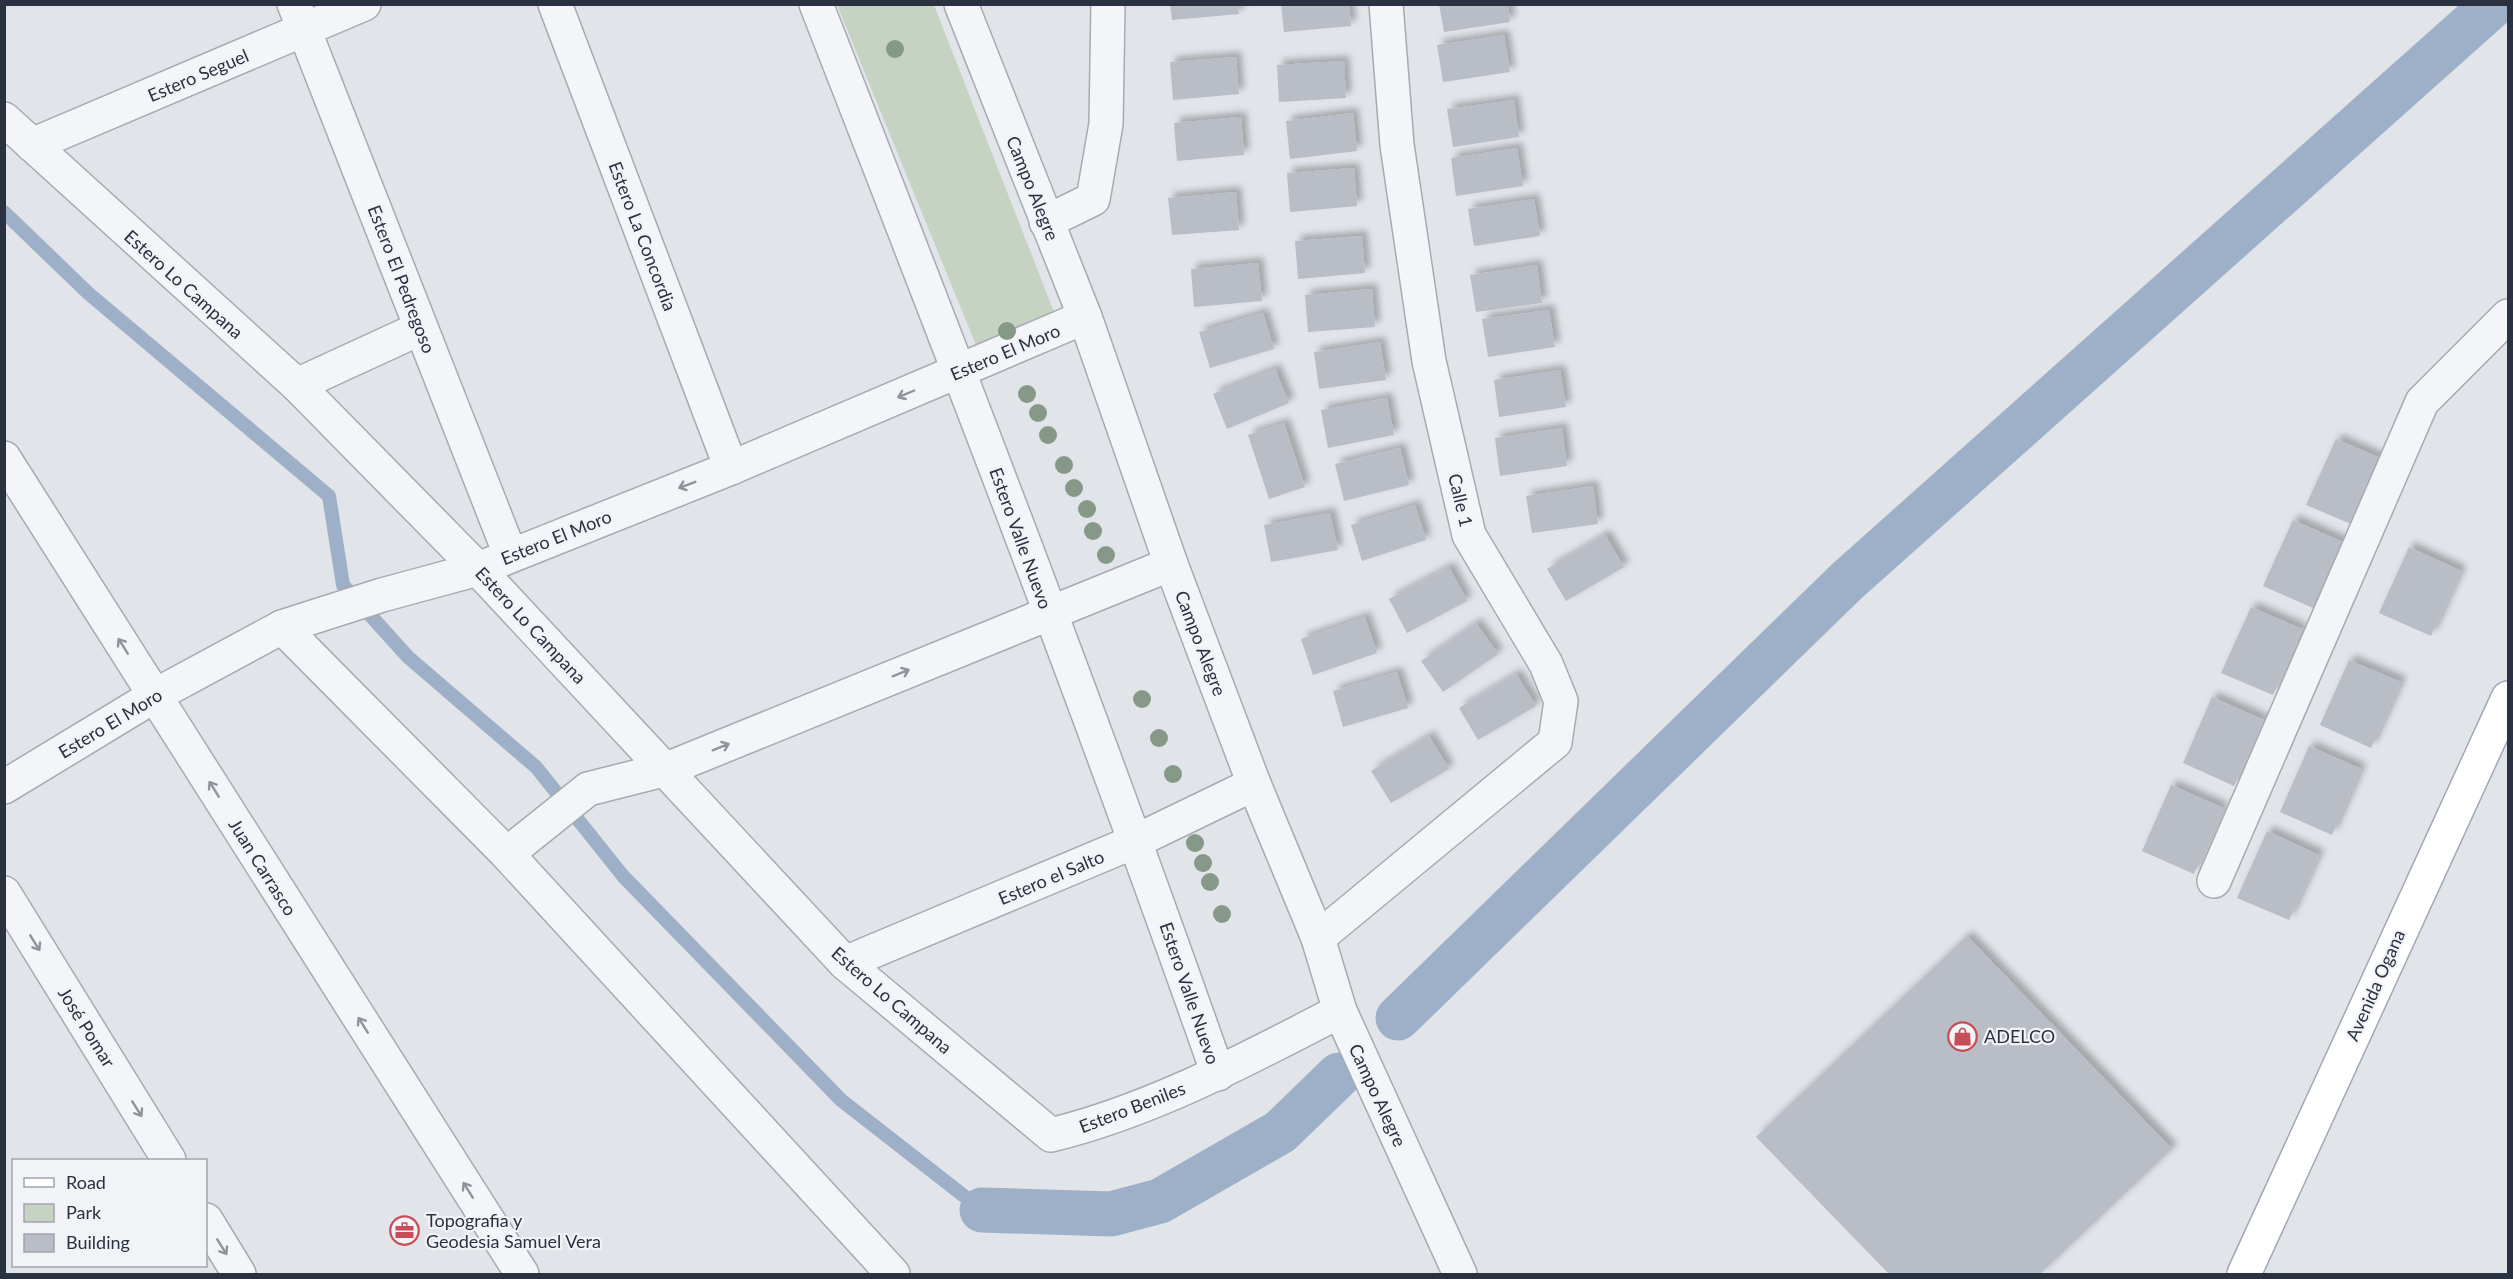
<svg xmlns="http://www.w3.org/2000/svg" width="2513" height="1279" font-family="Lato,sans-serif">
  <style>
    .green { fill: #c6d3c3 }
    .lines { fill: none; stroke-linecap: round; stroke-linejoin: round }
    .stream { stroke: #9eafc8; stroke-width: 14 }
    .canal { stroke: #9eafc8; stroke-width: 45 }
    .building { fill: #b9bdc6; filter: url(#shadow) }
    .minor-casing { stroke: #a6abb3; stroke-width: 36 }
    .primary-casing { stroke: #a1a8b5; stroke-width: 36 }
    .minor { stroke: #f4f5f8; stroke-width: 33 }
    .primary { stroke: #fff; stroke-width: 33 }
    .tree { fill: #869988 }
    .oneway { stroke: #8f939c }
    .labels { text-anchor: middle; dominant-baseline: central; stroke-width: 4.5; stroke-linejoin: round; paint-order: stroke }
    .street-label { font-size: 18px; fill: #2a3140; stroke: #f1f3f7 }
    .poi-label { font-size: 18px; fill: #2a3140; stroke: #f1f3f7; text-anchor: start }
  </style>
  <defs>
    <filter id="shadow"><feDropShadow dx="5.5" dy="-5.5" stdDeviation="3" flood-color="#0004"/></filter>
  </defs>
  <rect width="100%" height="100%" fill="#e1e4e9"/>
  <!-- green -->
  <path class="green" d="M837 5H934L1054 312 976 345Z"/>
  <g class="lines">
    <!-- stream -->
    <path class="stream" d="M4 212 88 293 329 496 343 585 408 657 536 767 623 876 841 1100 982 1210"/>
    <!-- canal -->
    <g class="canal">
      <path d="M1398 1018 1847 581 2494 4"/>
      <path d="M982 1210 1111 1214 1160 1201 1280 1132 1339 1075"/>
    </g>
  </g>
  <!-- building -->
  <g class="building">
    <path d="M1170 4H1238L1239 14 1172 20Z"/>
    <path d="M1281 4H1349L1351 26 1284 32Z"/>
    <path d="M1439 4H1508L1510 22 1444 32Z"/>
    <path d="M1504 35 1510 72 1443 82 1437 45Z"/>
    <path d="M1236 57 1239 94 1173 100 1170 62Z"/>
    <path d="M1344 61 1346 98 1279 102 1277 65Z"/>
    <path d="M1514 100 1519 137 1453 147 1447 109Z"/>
    <path d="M1353 113 1357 151 1290 159 1286 121Z"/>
    <path d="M1241 117 1244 155 1177 161 1174 123Z"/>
    <path d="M1517 148 1523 186 1456 196 1451 158Z"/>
    <path d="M1354 168 1357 206 1290 212 1287 173Z"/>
    <path d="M1236 192 1239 230 1172 235 1168 198Z"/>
    <path d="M1534 199 1540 236 1474 246 1468 209Z"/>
    <path d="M1362 236 1365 273 1298 279 1295 241Z"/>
    <path d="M1258 263 1262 301 1194 307 1191 269Z"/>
    <path d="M1537 265 1542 303 1476 312 1470 275Z"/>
    <path d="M1372 289 1375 327 1308 332 1305 295Z"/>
    <path d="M1549 310 1555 347 1488 357 1482 319Z"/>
    <path d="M1263 313 1274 349 1210 368 1199 332Z"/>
    <path d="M1380 342 1386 380 1319 389 1314 352Z"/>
    <path d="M1275 369 1289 403 1227 429 1213 394Z"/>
    <path d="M1560 370 1566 407 1499 417 1494 380Z"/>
    <path d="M1387 398 1394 435 1328 448 1321 410Z"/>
    <path d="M1284 423 1305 487 1269 499 1248 435Z"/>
    <path d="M1562 428 1567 466 1500 476 1495 438Z"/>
    <path d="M2336 439 2387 461 2358 527 2306 505Z"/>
    <path d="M1400 448 1409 485 1344 501 1335 464Z"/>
    <path d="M1593 486 1598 524 1532 533 1526 496Z"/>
    <path d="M1415 505 1426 540 1362 561 1351 525Z"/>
    <path d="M1330 513 1338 550 1271 562 1264 525Z"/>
    <path d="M2293 520 2345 543 2315 609 2263 586Z"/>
    <path d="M1605 535 1624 567 1566 601 1547 569Z"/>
    <path d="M2409 547 2461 571 2431 636 2379 613Z"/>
    <path d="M1449 567 1467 601 1407 633 1389 599Z"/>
    <path d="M2251 607 2302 629 2273 695 2221 673Z"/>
    <path d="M1365 617 1377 653 1313 675 1301 639Z"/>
    <path d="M1476 623 1498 654 1443 692 1421 661Z"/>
    <path d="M2349 660 2401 682 2371 748 2320 725Z"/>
    <path d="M1397 672 1408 708 1343 727 1333 691Z"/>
    <path d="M1516 674 1536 706 1478 740 1459 708Z"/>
    <path d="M2212 697 2264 720 2234 786 2183 763Z"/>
    <path d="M1429 736 1449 769 1391 803 1371 771Z"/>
    <path d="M2309 746 2361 769 2332 835 2280 812Z"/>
    <path d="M2171 785 2223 808 2194 874 2142 851Z"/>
    <path d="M2267 831 2319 855 2289 920 2237 898Z"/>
    <path d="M1967 936 2172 1149 2040 1274H1889L1756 1137Z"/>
  </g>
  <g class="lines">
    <defs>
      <g id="minor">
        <path d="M294 4 510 554"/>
        <path d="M555 4 731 468"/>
        <path d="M816 4C955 359 1092 714 1218 1074"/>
        <path d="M961 4 1085 317 1171 564 1254 784 1318 938 1340 1011 1460 1274"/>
        <path d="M4 119 297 385 478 569 845 963 1051 1135C1153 1110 1247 1059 1340 1011"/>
        <path d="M32 145 364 4"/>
        <path d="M1046 222 1093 199 1106 124 1108 4"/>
        <path d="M297 385 421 328"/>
        <path d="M4 458 522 1274"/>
        <path d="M282 627 507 854"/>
        <path d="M4 787 154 696 282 627 382 595 478 569 731 468 1085 317"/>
        <path d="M2214 881 2422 402 2508 316"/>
        <path d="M4 893 169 1160"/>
        <path d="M1318 938 1555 742 1561 701 1546 664 1469 535 1429 361 1397 145 1386 4"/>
        <path d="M845 963 1136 841 1254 784"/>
        <path d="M206 1220 239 1274"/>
        <path d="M893 1274 507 854 588 789 667 769 1171 564"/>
      </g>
      <path id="primary" d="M2244 1274 2508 698"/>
    </defs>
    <!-- minor casing -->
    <use href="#minor" class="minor-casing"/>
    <!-- primary casing -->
    <use href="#primary" class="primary-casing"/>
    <!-- minor -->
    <use href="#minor" class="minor"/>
    <!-- primary -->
    <use href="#primary" class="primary"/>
  </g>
  <!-- trees -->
  <g class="tree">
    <circle cx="895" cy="49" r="9"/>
    <circle cx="1007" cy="331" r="9"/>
    <circle cx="1027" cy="394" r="9"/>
    <circle cx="1038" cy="413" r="9"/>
    <circle cx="1048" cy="435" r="9"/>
    <circle cx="1064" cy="465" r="9"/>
    <circle cx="1074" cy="488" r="9"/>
    <circle cx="1087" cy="509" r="9"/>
    <circle cx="1093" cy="531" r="9"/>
    <circle cx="1106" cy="555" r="9"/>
    <circle cx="1142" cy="699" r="9"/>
    <circle cx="1159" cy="738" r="9"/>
    <circle cx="1173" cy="774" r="9"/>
    <circle cx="1195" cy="843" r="9"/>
    <circle cx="1203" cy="863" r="9"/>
    <circle cx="1210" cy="882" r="9"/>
    <circle cx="1222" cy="914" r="9"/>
  </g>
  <!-- one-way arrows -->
  <defs><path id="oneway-shaft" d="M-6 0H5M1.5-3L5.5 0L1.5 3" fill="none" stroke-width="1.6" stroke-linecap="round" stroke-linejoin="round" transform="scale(1.5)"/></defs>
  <g class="oneway">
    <use href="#oneway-shaft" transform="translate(906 394) rotate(157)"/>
    <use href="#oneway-shaft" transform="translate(687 485) rotate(159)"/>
    <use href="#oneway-shaft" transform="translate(123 646) rotate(-122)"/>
    <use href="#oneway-shaft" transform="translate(901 673) rotate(-22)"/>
    <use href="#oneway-shaft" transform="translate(721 747) rotate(-22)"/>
    <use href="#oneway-shaft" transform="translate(214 789) rotate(-122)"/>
    <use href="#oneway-shaft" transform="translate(35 943) rotate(58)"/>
    <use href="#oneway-shaft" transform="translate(363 1025) rotate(-122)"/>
    <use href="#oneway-shaft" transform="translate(137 1109) rotate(58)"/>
    <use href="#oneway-shaft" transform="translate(468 1190) rotate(-122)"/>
    <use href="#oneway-shaft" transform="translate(222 1247) rotate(58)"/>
  </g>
  <!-- icons -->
  <defs>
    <symbol id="shop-ring" viewBox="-11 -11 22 22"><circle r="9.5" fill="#f1f3f7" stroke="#c84d56" stroke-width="1.5"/><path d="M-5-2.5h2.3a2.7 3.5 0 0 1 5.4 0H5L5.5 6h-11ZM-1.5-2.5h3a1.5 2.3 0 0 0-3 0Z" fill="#c84d56"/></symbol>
    <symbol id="office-ring" viewBox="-11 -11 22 22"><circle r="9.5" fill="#f1f3f7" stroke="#c84d56" stroke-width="1.5"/><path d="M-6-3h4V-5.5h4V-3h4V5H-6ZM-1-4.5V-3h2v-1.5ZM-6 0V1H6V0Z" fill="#c84d56"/></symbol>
  </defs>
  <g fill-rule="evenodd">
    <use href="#shop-ring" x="1946" y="1020" width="33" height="33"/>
    <use href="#office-ring" x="388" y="1214" width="33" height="33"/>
  </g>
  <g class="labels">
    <!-- street labels -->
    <g class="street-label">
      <text transform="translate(198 75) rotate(-23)">Estero Seguel</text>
      <text transform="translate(1033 188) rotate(68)">Campo Alegre</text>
      <text transform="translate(643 236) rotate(69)">Estero La Concordia</text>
      <text transform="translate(402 279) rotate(69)">Estero El Pedregoso</text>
      <text transform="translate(184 284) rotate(42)">Estero Lo Campana</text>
      <text transform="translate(1005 352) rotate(-23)">Estero El Moro</text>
      <text transform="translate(1461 500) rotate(77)">Calle 1</text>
      <text transform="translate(556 537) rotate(-22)">Estero El Moro</text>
      <text transform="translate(1021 538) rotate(70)">Estero Valle Nuevo</text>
      <text transform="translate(531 625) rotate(47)">Estero Lo Campana</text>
      <text transform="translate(1201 643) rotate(69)">Campo Alegre</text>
      <text transform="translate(110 723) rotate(-31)">Estero El Moro</text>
      <text transform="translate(263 867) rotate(58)">Juan Carrasco</text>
      <text transform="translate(1051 877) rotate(-23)">Estero el Salto</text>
      <text transform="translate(2375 985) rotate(-66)">Avenida Ogana</text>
      <text transform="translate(1190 993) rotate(71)">Estero Valle Nuevo</text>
      <text transform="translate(892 1000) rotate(41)">Estero Lo Campana</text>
      <text transform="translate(87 1027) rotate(58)">José Pomar</text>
      <text transform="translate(1378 1095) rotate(65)">Campo Alegre</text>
      <text transform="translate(1132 1107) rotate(-21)">Estero Beniles</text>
    </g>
    <!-- poi labels -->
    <g class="poi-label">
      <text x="1984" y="1036">ADELCO</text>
      <text x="426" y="1220">Topografia y<tspan x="426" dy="21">Geodesia Samuel Vera</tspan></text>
    </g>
  </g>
  <!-- border -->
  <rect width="2513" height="1279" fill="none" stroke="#2a3140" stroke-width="12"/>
  <!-- legend -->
  <rect x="12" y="1159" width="195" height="108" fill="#f1f3f7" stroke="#a1a5ae" stroke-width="1.5"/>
  <rect x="24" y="1178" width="30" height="9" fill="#ffffff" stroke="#a1a5ae" stroke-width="1.5"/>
  <text x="66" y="1189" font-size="18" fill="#2a3140">Road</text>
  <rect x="24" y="1204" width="30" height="18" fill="#c6d3c3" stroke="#a1a5ae" stroke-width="1.5"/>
  <text x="66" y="1219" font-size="18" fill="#2a3140">Park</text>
  <rect x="24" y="1234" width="30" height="18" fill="#b9bdc6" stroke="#a1a5ae" stroke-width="1.5"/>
  <text x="66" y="1249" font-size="18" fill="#2a3140">Building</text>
</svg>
